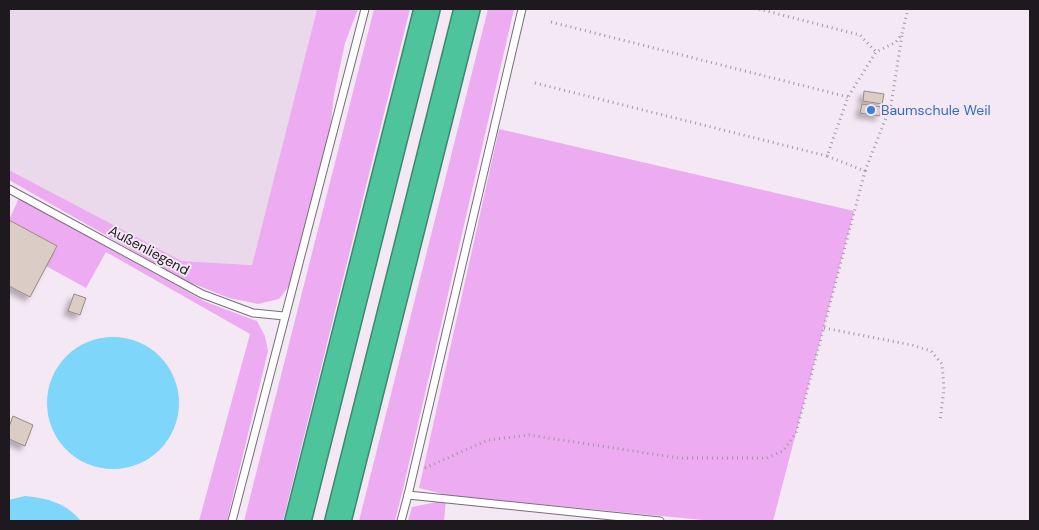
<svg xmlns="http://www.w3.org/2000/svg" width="1039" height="530" font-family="'DM Sans',sans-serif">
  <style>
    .built { fill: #ead9eb }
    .green { fill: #edacf1 }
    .water { fill: #7ed6fa }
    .building { fill: #dcccc6; stroke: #998a84; filter: url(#shadow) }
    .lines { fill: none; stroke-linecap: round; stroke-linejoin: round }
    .service-casing { stroke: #776d78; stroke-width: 9 }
    .motorway-casing { stroke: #3d8871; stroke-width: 28 }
    .path { stroke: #a098a1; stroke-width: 3; stroke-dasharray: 1 4; stroke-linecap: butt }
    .service { stroke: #fff; stroke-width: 7 }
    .motorway { stroke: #4ec49d; stroke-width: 25 }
    .shop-dot { fill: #3f7fe0; stroke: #f4e8f5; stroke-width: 2 }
    .labels { text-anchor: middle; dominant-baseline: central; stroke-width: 4; stroke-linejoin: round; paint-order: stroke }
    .shop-label { font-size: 14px; fill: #366cbe; stroke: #f4e8f5; text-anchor: start }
    .street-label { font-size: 14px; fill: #1d191e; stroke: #f4e8f5 }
  </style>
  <defs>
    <filter id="shadow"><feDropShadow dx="-4.5" dy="4.5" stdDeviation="2.5" flood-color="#0004"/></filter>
  </defs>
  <rect width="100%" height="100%" fill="#f4e8f5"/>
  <!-- built -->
  <path class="built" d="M9 9H317L252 265 182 261 9 170Z"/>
  <!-- green -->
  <g class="green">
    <path d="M317 9H358L345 43 334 95 330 130 290 285 279 299 258 304 229 298 184 280 9 180V170L182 261 252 265Z"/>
    <path d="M374 9H410L283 521H244Z"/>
    <path d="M488 9H514L403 489 395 521H359Z"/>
    <path d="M499 129 854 211 773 521H713L447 495 419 488Z"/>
    <path d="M19 198 206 302 257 321 265 336 268 351 227 521H199L250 334 106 252 86 288 46 266 57 246 9 220Z"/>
    <path d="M446 500 444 521H408L412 507Z"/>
  </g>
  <!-- water -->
  <g class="water">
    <circle cx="113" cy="403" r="66"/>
    <path d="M25 496C47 498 66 503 81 521H9V500Z"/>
  </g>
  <!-- building -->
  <g class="building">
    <path d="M864 91 884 94 882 104 863 101Z"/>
    <path d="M862 104 881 107 880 116 860 113Z"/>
    <path d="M9 220 57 246 30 297 9 286Z"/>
    <path d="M74 294 86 298 80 315 68 311Z"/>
    <path d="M13 416 33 425 25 446 9 439V427Z"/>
  </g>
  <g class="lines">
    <defs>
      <g id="service">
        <path d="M9 189 202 294 253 313 284 316"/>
        <path d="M408 495 522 9"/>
        <path d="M232 521C275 350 322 180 365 9"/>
        <path d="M401 521 408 495 660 521"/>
      </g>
      <g id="motorway">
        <path d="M298 521 427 9"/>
        <path d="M338 521 467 9"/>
      </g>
    </defs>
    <!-- service casing -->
    <use href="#service" class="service-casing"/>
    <!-- motorway casing -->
    <use href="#motorway" class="motorway-casing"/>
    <!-- path -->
    <g class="path">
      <path d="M759 9 860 35 876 52"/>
      <path d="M551 22 848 97"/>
      <path d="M535 83 827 156"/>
      <path d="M865 171 891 105 902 35"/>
      <path d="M824 328 912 345 931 351 942 364 944 389 940 421"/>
      <path d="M425 468 488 440 529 435 679 458H767L783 451 796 433 865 171 827 156 848 97 876 52 896 42 902 34 908 9"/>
    </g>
    <!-- service -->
    <use href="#service" class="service"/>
    <!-- motorway -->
    <use href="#motorway" class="motorway"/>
  </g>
  <!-- markers -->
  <circle class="shop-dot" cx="871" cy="110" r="5"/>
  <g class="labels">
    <!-- shop labels -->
    <g class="shop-label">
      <text x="881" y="110">Baumschule Weil</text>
    </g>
    <!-- street labels -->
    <g class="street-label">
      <text transform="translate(149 250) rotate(28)">Außenliegend</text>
    </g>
  </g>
  <!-- border -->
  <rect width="1039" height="530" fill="none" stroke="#1d191e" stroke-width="20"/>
</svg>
